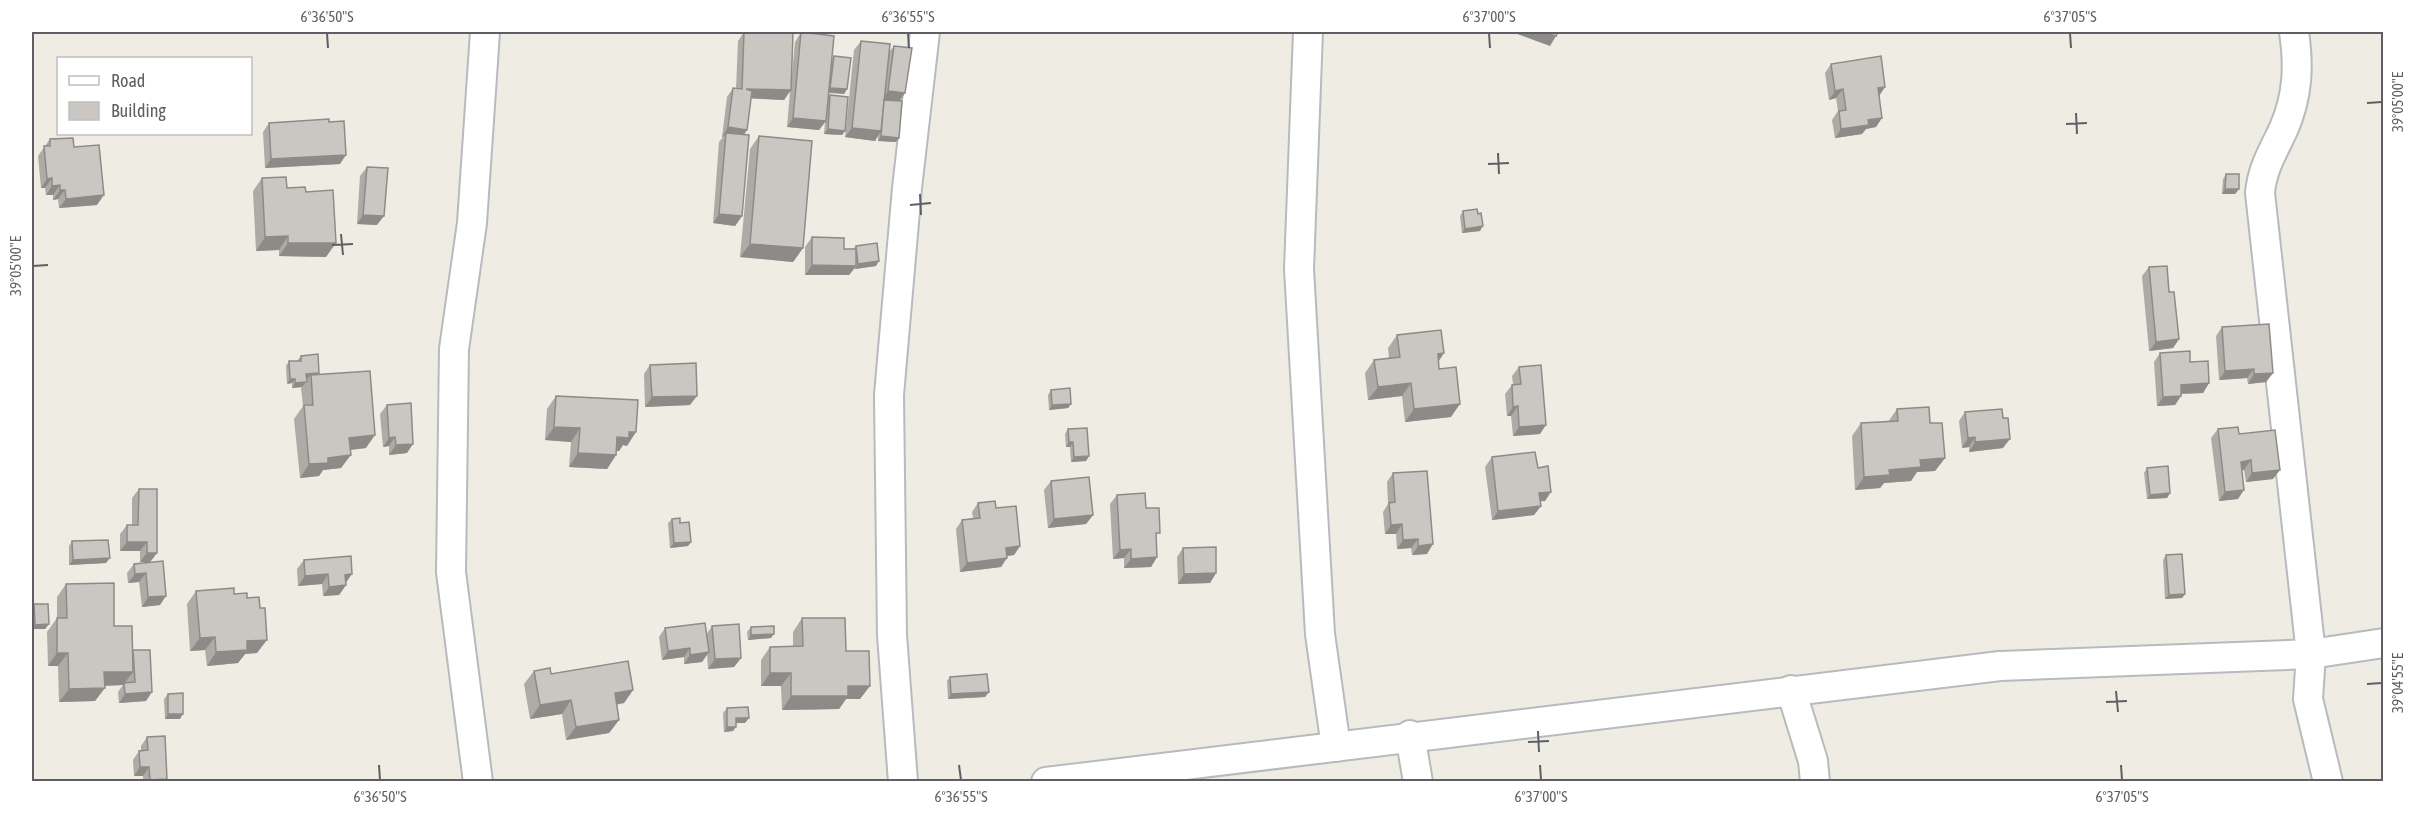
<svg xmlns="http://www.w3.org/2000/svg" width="2415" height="813" font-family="'Asap Condensed',sans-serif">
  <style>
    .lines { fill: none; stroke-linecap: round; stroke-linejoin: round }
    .minor-casing { stroke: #b7babe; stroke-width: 32 }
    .minor { stroke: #fff; stroke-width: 28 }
    .wall { fill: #aeaba7 }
    .shaded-wall { fill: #8d8b88 }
    .building { fill: #cac7c2; stroke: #8d8b88; stroke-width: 1.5 }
    .ticks { fill: none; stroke: #5c6065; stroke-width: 2 }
    .neatline { fill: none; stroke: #5c6065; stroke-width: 2 }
    .ticks-label { font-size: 15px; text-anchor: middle; fill: #5c6065 }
  </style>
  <rect width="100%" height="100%" fill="#efece4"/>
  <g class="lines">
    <defs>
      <g id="minor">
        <path d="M1308 32 1299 269 1320 634 1336 747"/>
        <path d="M2294 32C2299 66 2298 95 2284 128 2274 150 2262 168 2260 193L2311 654 2308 699 2328 782"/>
        <path d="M1791 690 1813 761 1815 782"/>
        <path d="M1410 735 1418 782"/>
        <path d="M478 782 451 572 454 349 472 223 485 32"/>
        <path d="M903 782 892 635 889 395 907 188 925 32"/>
        <path d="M1046 782 2000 666 2311 654 2384 643"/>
      </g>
    </defs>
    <!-- minor casing -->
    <use href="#minor" class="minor-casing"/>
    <!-- minor -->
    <use href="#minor" class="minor"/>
  </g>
  <!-- wall -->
  <g class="wall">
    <path d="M744 32 791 85 795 42 801 32 832 59 834 56 847 89 844 94 828 93V99L830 95 845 131 842 135 824 134 825 122 819 130 787 127 790 91 784 100 751 98 747 130 744 134 742 216 735 226 713 223 719 142 723 137H722L727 97 733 88H736L738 41Z"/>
    <path d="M861 41 889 52 894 46 900 101 896 142 878 141V135L875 141 845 137 854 50Z"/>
    <path d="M1831 64 1885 87 1879 95 1876 127 1866 129 1862 134 1835 138 1832 120 1838 111 1836 98 1829 100 1825 73Z"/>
    <path d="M269 123 340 164 265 168 263 132Z"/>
    <path d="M759 136 803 248 793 262 740 257 750 149Z"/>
    <path d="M50 139 74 147 97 205 59 208 58 199 53 200V195H46L45 188H41L38 156Z"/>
    <path d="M367 167 377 225 357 224 360 176Z"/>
    <path d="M2226 174 2239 189 2235 194H2222L2223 179Z"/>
    <path d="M262 178 287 188 306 192 326 257 279 256V250L256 251 253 191Z"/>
    <path d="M1463 211 1480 231 1462 233 1460 216Z"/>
    <path d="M812 237 844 249H853L856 246 876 266 855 269V268L849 275H805V247Z"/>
    <path d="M2149 267 2169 292 2179 339 2173 348 2149 351 2142 276Z"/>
    <path d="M2222 327 2273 373 2266 382 2248 384 2247 378 2219 380 2216 336Z"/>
    <path d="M1397 335 1444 353 1439 361V369L1451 417 1405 422 1402 396 1368 400 1365 373 1374 360 1389 358 1388 348Z"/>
    <path d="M2160 353 2190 362 2209 383 2203 393 2181 394V396L2175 405 2157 406 2154 362Z"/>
    <path d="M301 356 319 373 318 375 366 448 350 450 341 468 323 470 319 476 300 478 294 419 303 406 301 388 302 387 292 388V383L287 384 286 366 289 361H297Z"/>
    <path d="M650 365 690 405 645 407 644 374Z"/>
    <path d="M1519 367 1540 434 1513 436 1511 416H1507L1505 394 1512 385 1513 384 1512 376Z"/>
    <path d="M1051 390 1071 404 1068 408 1049 410 1048 395Z"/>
    <path d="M556 396 627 446 623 445 619 451H616V455L607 469 569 467 571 442 545 440 547 409Z"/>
    <path d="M387 405 407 453 389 455V446L383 447 380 414Z"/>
    <path d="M1897 409 1930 423 1945 458 1935 471 1917 472 1911 481 1884 483 1880 488 1855 490 1852 436 1861 423 1888 422Z"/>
    <path d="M1965 412 2003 418V448L1969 452V447L1962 448 1959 421Z"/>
    <path d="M1068 429 1089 456 1086 461 1071 462 1070 447H1066L1065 434Z"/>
    <path d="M2218 429 2239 434 2273 479 2246 482 2244 470H2242L2238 499 2219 501 2211 438Z"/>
    <path d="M1492 457 1538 468 1545 501H1540L1541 506 1534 515 1492 520 1485 467Z"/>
    <path d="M2147 468 2170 493 2167 498 2147 499 2144 473Z"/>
    <path d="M1393 473 1427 554 1412 555 1411 548 1397 549 1396 534H1385L1383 512 1388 504 1387 482Z"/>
    <path d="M1051 481 1093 515 1086 524 1048 528 1044 490Z"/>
    <path d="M139 489 157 553 150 562 160 605 142 607 139 582 128 583 127 573 134 564 150 562H140V551H120V534L127 525H132V498Z"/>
    <path d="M1117 495 1146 508 1156 539 1157 557 1151 567 1124 568V558L1113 559 1110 504Z"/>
    <path d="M978 503 996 508 1020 546 1014 555 1007 556 1001 567 960 572 956 529 962 520 973 518 972 512Z"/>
    <path d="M672 519 680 523 691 542 688 546 670 548 668 523Z"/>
    <path d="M72 541 106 563 69 565V546Z"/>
    <path d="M1183 548 1216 573 1210 583 1178 584 1177 557Z"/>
    <path d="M2166 555 2185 594 2182 598 2165 599 2163 560Z"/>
    <path d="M304 560 345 584 346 585 339 595 323 596 322 584 298 586 297 569Z"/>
    <path d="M66 584 114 626 132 652 133 650 146 701 119 703 118 692 123 685 105 686 95 701 59 702 58 666H48L47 632 57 618V597Z"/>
    <path d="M196 591 257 653 245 654 238 663 207 666 205 650 190 651 187 604Z"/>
    <path d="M34 604 49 624 45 629H32V608Z"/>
    <path d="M802 618 846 651 860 699H846L839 709 782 710 781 686H761V660L770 647H793V632Z"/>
    <path d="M712 626 741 658 734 667 708 669 707 654 702 662 684 664V657L662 660 659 637 665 628 706 635Z"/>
    <path d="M751 627 771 638 748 640 747 632Z"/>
    <path d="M534 671 551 674 633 690 624 703 616 705 619 720 609 733 566 740 562 714 530 719 524 684Z"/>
    <path d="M950 677 989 692 985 697 948 699 947 681Z"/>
    <path d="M168 694 180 719H165L164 699Z"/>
    <path d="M727 708 745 723H736L733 731 724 732 723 713Z"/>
    <path d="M147 737 167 779 165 782H143V776H134L133 760 139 751H141V746Z"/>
  </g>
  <!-- shaded-wall -->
  <g class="shaded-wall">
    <path d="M1512 32H1543L1556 36 1550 46Z"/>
    <path d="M1885 87 1879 96 1878 88Z"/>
    <path d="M830 88 847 89 844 94 827 92Z"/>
    <path d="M746 89 791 90 784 100 739 98Z"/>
    <path d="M1843 89 1836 98 1829 100 1835 91Z"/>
    <path d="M888 91 905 93 899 102 881 100Z"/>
    <path d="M793 118 826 121 819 130 787 127Z"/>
    <path d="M1882 118 1876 127 1866 129 1862 134 1835 138 1841 129 1868 120Z"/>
    <path d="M728 127 747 130 741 139 726 133 723 137H722Z"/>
    <path d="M852 128 881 131 875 141 845 137Z"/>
    <path d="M828 129 845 131 842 135 824 134Z"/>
    <path d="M881 136 899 138 896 142 878 141Z"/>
    <path d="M346 155 340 164 265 168 271 159Z"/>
    <path d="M52 178 45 188H41L47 179Z"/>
    <path d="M60 185 53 195H46L52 186Z"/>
    <path d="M2225 189H2239L2235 194H2222Z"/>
    <path d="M60 190H65L58 199 53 200Z"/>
    <path d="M104 195 97 205 59 208 66 199Z"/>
    <path d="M719 214 742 216 735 226 713 223Z"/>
    <path d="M363 215 384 216 377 225 357 224Z"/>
    <path d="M1483 226 1480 231 1462 233 1465 229Z"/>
    <path d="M288 236 279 250 256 251 265 237Z"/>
    <path d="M288 243H336L326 257 279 256Z"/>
    <path d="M750 244 803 248 793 262 740 257Z"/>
    <path d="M879 261 876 266 855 269 858 264Z"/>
    <path d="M812 265 856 266 849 275H805Z"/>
    <path d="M2179 339 2173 348 2149 351 2156 342Z"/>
    <path d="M1444 353 1435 366 1438 354Z"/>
    <path d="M2254 369 2247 378 2219 380 2225 371Z"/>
    <path d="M319 373 316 378 311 375 308 378 303 379 306 374Z"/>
    <path d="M2273 373 2266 382 2248 384 2254 374Z"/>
    <path d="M290 379H295L292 383 287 384Z"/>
    <path d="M306 382 302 387 292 388 295 383Z"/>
    <path d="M1411 383 1402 396 1368 400 1378 387Z"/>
    <path d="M2209 383 2203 393 2174 394 2181 385Z"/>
    <path d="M697 396 690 405 645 407 652 397Z"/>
    <path d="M2181 396 2175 405 2157 406 2163 397Z"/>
    <path d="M1071 404 1068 408 1049 410 1052 405Z"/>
    <path d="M1460 404 1451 417 1405 422 1414 409Z"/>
    <path d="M1518 406 1511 416H1507L1513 407Z"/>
    <path d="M1546 425 1540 434 1513 436 1519 427Z"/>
    <path d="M554 427 580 428 571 442 545 440Z"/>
    <path d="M629 432H636L627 446 623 445 619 451H608L617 437Z"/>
    <path d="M375 435 366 448 340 451 349 438Z"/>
    <path d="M395 437 389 446 383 447 389 438Z"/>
    <path d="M1975 437 1969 447 1962 448 1968 438Z"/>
    <path d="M2010 439 2003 448 1969 452 1975 442Z"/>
    <path d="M1069 442H1073L1070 447H1066Z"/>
    <path d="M413 444 407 453 389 455 396 445Z"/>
    <path d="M578 453 616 455 607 469 569 467Z"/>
    <path d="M351 455 341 468 323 470 319 476 300 478 309 464 328 458Z"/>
    <path d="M1089 456 1086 461 1071 462 1074 457Z"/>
    <path d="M1945 458 1935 471 1917 472 1911 481 1884 483 1880 488 1855 490 1864 477 1920 460Z"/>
    <path d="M2251 460 2244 470 2234 471 2241 462Z"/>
    <path d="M2280 470 2273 479 2246 482 2252 473Z"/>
    <path d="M2244 490 2238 499 2219 501 2225 492Z"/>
    <path d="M1551 492 1545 501 1533 502 1539 493Z"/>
    <path d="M2170 493 2167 498 2147 499 2150 495Z"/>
    <path d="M1541 506 1534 515 1492 520 1498 511Z"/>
    <path d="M1093 515 1086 524 1048 528 1054 519Z"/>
    <path d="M1402 524 1396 534H1385L1391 525Z"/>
    <path d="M1418 539 1411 548 1397 549 1403 540Z"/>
    <path d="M127 542H147L140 551H120Z"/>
    <path d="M691 542 688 546 670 548 674 543Z"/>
    <path d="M1433 544 1427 554 1412 555 1418 546Z"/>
    <path d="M1020 546 1014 555 999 557 1006 548Z"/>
    <path d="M1131 549 1124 558 1113 559 1120 550Z"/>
    <path d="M147 553H157L150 562H140Z"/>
    <path d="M1157 557 1151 567 1124 568 1131 559Z"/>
    <path d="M110 558 106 563 69 565 73 560Z"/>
    <path d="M1007 558 1001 567 960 572 967 563Z"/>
    <path d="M146 573 139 582 128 583 135 574Z"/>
    <path d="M1216 573 1210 583 1178 584 1184 574Z"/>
    <path d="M328 574 322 584 298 586 305 576Z"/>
    <path d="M352 574 345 584V575Z"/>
    <path d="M346 585 339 595 323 596 329 587Z"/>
    <path d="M2185 594 2182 598 2165 599 2169 595Z"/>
    <path d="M166 596 160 605 142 607 148 597Z"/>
    <path d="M49 624 45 629H32L35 625Z"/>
    <path d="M774 634 771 638 748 640 751 635Z"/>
    <path d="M215 637 205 650 190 651 200 638Z"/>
    <path d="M267 640 257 653 245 654 238 663 207 666 216 652 247 641Z"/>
    <path d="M690 648 684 657 662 660 668 651Z"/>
    <path d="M709 652 702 662 684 664 690 655Z"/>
    <path d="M57 653H68L58 666H48Z"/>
    <path d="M741 658 734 667 708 669 715 659Z"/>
    <path d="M104 672H133L123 685 95 686Z"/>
    <path d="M770 673H791L781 686H761Z"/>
    <path d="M848 686H870L860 699H846L839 709 782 710 791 696Z"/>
    <path d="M105 688 95 701 59 702 69 689Z"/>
    <path d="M633 690 624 703 605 706 615 693Z"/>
    <path d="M152 692 146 701 119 703 125 694Z"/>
    <path d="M989 692 985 697 948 699 951 694Z"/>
    <path d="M571 700 562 714 530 719 540 705Z"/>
    <path d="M168 714H183L180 719H165Z"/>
    <path d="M736 718H749L745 723H733Z"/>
    <path d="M619 720 609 733 566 740 576 727Z"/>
    <path d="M727 727H736L733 731 724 732Z"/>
    <path d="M140 767H149L143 776H134Z"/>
    <path d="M167 779 165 782H149L150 780Z"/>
  </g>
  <!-- building -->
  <g class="building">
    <path d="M744 32 793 33 791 90 746 89 752 91 747 130 728 127 733 88 742 89Z"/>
    <path d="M801 32 834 36 826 121 793 118Z"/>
    <path d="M1543 32H1558L1556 36Z"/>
    <path d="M861 41 890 44 881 131 852 128Z"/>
    <path d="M894 46 912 48 905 93 888 91Z"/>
    <path d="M834 56 851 58 847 89 830 88Z"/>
    <path d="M1881 56 1885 87 1878 88 1882 118 1868 120 1869 125 1841 129 1839 111 1846 110 1843 89 1835 91 1831 64Z"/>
    <path d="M830 95 848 97 845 131 828 129Z"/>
    <path d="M884 100 902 101 899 138 881 136Z"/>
    <path d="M329 119V122L344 121 346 155 271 159 269 123Z"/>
    <path d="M726 133 749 135 742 216 719 214Z"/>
    <path d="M759 136 812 141 803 248 750 244Z"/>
    <path d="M73 138 74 147 99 145 104 195 66 199 65 190H60V185L52 186V178L47 179 44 146H50V139Z"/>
    <path d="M367 167 388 168 384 216 363 215Z"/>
    <path d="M2226 174H2239V189H2225Z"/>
    <path d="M286 177 287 188 305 187 306 192 333 190 336 243H288V236L265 237 262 178Z"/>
    <path d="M1477 209 1478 214 1481 213 1483 226 1465 229 1463 211Z"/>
    <path d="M812 237 844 238V249H856V266L812 265Z"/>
    <path d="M877 243 879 261 858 264 856 246Z"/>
    <path d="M2167 266 2169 292H2174L2179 339 2156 342 2149 267Z"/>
    <path d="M2269 324 2273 373 2254 374V369L2225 371 2222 327Z"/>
    <path d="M1441 330 1444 353 1438 354 1439 369 1456 367 1460 404 1414 409 1411 383 1378 387 1374 360 1400 357 1397 335Z"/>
    <path d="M2190 351V362L2208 361 2209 383 2181 385V396L2163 397 2160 353Z"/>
    <path d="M318 354 319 373 306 374 307 381 306 382 295 383V379H290L289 361H301V356Z"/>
    <path d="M696 363 697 396 652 397 650 365Z"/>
    <path d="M1541 365 1546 425 1519 427 1518 406 1513 407 1512 385 1521 384 1519 367Z"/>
    <path d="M370 371 375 435 349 438 351 455 328 458V463L309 464 304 405H313L311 375Z"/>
    <path d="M1070 388 1071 404 1052 405 1051 390Z"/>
    <path d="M556 396 638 400 636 432H629V438L617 437 616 455 578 453 580 428 554 427Z"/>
    <path d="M411 403 413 444 396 445 395 437 389 438 387 405Z"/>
    <path d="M1929 407 1930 423H1942L1945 458 1920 460 1921 467 1889 470 1890 475 1864 477 1861 423 1898 421 1897 409Z"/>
    <path d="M2002 409 2003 418H2008L2010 439 1975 442V437L1968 438 1965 412Z"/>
    <path d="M2238 427 2239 434 2275 430 2280 470 2252 473 2251 460 2241 462 2244 490 2225 492 2218 429Z"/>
    <path d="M1087 428 1089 456 1074 457 1073 442H1069L1068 429Z"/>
    <path d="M1535 452 1538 468 1548 466 1551 492 1539 493 1541 506 1498 511 1492 457Z"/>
    <path d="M2168 466 2170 493 2150 495 2147 468Z"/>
    <path d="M1427 471 1433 544 1418 546V539L1403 540 1402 524 1391 525 1389 503 1395 502 1393 473Z"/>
    <path d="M1089 477 1093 515 1054 519 1051 481Z"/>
    <path d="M139 489H157V553H147V542H127V525H138Z"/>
    <path d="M1145 493 1146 508H1159L1160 533H1156L1157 557 1131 559V549L1120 550 1117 495Z"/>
    <path d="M995 501 996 508 1016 506 1020 546 1006 548 1007 558 967 563 962 520 980 518 978 503Z"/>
    <path d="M680 518V523L689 522 691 542 674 543 672 519Z"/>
    <path d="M108 540 110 558 73 560 72 541Z"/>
    <path d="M1216 547V573L1184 574 1183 548Z"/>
    <path d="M2182 554 2185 594 2169 595 2166 555Z"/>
    <path d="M351 556 352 574 345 575 346 585 329 587 328 574 305 576 304 560Z"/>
    <path d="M163 561 166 596 148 597 146 573 135 574 134 564Z"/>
    <path d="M114 583V626H132L133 672H104L105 688 69 689 68 653H57V618H67L66 584Z"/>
    <path d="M234 588V594L247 593V598L259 597 260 608H265L267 640 247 641V650L216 652 215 637 200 638 196 591Z"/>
    <path d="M34 604H48L49 624 35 625Z"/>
    <path d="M802 618H845L846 651H869L870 686H848V696H791V673H770V647L803 646Z"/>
    <path d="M705 623 709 652 690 655V648L668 651 665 628Z"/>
    <path d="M739 624 741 658 715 659 712 626Z"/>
    <path d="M774 626V634L751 635V627Z"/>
    <path d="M133 650H150L152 692 125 694 124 683 135 682Z"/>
    <path d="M628 661 633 690 615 693 619 720 576 727 571 700 540 705 534 671 550 668 551 674Z"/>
    <path d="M987 674 989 692 951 694 950 677Z"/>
    <path d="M183 693V714H168V694Z"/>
    <path d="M748 707 749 718H736V727H727V708Z"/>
    <path d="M165 736 167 779 150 780 149 767H140L139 751 148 750 147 737Z"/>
    <path d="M72 780V782L37 781Z"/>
  </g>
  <!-- ticks -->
  <path class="ticks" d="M327 33 328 48M908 33 909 48M1489 33 1490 48M2070 33 2071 48M2367 103 2382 102M2076 113 2077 134M2066 124 2087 123M1498 153 1499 174M1488 164 1509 163M920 194 921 215M910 205 931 203M341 234 343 255M332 245 353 244M33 266 48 265M2367 684 2382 683M2116 691 2118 712M2106 702 2127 701M1538 731 1539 752M1528 742 1549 741M379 765 380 780M959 765 961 780M1540 765 1541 780M2121 765 2122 780"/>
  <!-- border -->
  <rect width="2415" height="813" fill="none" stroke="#ffffff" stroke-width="66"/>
  <!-- legend -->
  <rect x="57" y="57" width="195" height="78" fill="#ffffff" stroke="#bebfc1" stroke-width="1.5"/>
  <rect x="69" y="76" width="30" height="9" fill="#ffffff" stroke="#bebfc1" stroke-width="1.5"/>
  <text x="111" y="87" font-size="18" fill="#5c6065">Road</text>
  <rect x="69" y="102" width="30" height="18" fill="#cac7c2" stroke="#bebfc1" stroke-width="1.5"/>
  <text x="111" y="117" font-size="18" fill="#5c6065">Building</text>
  <rect x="33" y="33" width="2349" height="747" class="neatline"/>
  <g class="ticks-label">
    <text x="327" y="22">6°36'50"S</text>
    <text x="908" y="22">6°36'55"S</text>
    <text x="1489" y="22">6°37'00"S</text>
    <text x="2070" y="22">6°37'05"S</text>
    <text transform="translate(2398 102) rotate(-90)" y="5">39°05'00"E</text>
    <text transform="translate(16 266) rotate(-90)" y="5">39°05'00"E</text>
    <text transform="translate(2398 683) rotate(-90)" y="5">39°04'55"E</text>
    <text x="380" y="802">6°36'50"S</text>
    <text x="961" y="802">6°36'55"S</text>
    <text x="1541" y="802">6°37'00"S</text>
    <text x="2122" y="802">6°37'05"S</text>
  </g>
</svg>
